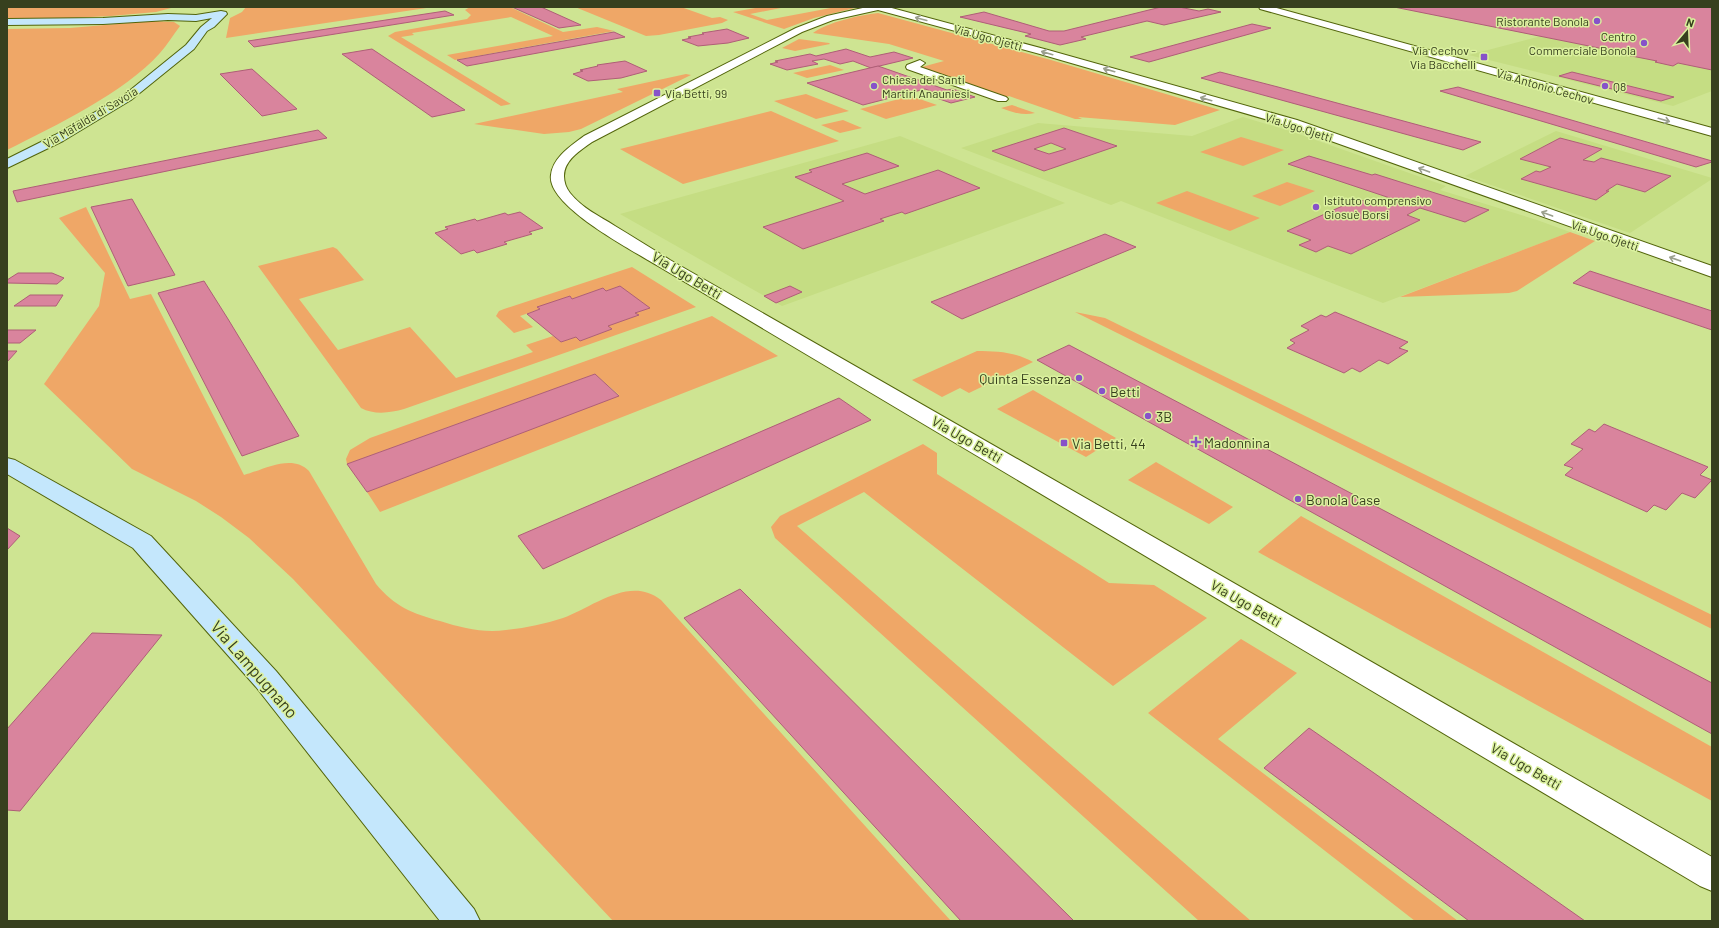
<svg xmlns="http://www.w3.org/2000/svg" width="1719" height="928" font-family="Barlow,sans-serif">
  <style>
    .built { fill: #c5dd83 }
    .green { fill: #efa767 }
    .building { fill: #d9849d; stroke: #af5e77; fill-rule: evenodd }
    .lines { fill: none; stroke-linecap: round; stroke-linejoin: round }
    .street-casing { stroke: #52640a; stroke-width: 2 }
    .secondary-casing { stroke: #52640a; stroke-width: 2 }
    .street { fill: #fff; fill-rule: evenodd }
    .secondary { fill: #c4e7fc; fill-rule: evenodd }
    .oneway { stroke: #9ba08e }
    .poi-dot { fill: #8752c9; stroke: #dbf19e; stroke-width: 1.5 }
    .labels { text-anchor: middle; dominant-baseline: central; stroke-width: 3; stroke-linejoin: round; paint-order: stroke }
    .far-poi-label { font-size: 12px; fill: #37401e; stroke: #dbf19e; text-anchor: start }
    .far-street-label { font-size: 12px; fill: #37401e; stroke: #dbf19e }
    .street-label { font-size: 14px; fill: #37401e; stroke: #dbf19e }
    .poi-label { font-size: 14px; fill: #37401e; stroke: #dbf19e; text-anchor: start }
    .near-street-label { font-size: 17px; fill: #37401e; stroke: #dbf19e }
  </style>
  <rect width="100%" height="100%" fill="#cee492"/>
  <!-- built -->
  <g class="built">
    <path d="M1394 7H1712V91L1673 106 1469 55 1541 36Z"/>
    <path d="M1243 117 1290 131 1446 186 1440 190 1537 220 1570 232 1383 303 1121 201 1111 205 961 148 1038 123 1192 136Z"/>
    <path d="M1556 131 1712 178V179L1630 233 1465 176Z"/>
    <path d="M900 136 1065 203 782 306 620 214Z"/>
  </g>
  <!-- green -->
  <g class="green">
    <path d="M7 7H175L156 12 111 16 71 18H7Z"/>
    <path d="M246 7H433L226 38 230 18 242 12Z"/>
    <path d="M470 7H510L563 32 597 27 614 31 455 60 447 55 553 36 511 17 412 33 414 35 401 37 511 104 501 106 388 36 395 32 467 19 471 15 465 10Z"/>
    <path d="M575 7H681L712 18 720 17 728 20 722 23 659 35 646 36Z"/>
    <path d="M761 7H786L750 14 767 20 836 7H859L814 18 784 29 733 12Z"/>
    <path d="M878 13 1051 60 1220 110 1175 125 1078 117 1082 119H1075L1009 96 1004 98 918 68 944 61 889 44 813 33C828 22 860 15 878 13Z"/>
    <path d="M152 21 174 22 180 26C173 35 167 45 160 53 124 93 55 126 7 150V29L70 28Z"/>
    <path d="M799 39 829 43 830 44 795 51 782 48Z"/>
    <path d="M830 65 844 70 807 78 793 73Z"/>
    <path d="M686 74 691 75 581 129 569 132 544 134 474 124 623 92 617 89Z"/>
    <path d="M806 94 849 111 816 119 774 101Z"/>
    <path d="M911 96 937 105 886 119 860 109Z"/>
    <path d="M1012 105 1035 113C1023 116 1012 112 1001 108Z"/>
    <path d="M771 111 839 141 683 184 620 149Z"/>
    <path d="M843 120 862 128 840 133 821 125Z"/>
    <path d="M1241 137 1284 150 1243 166 1200 152Z"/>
    <path d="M1287 182 1315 191 1280 206 1252 196Z"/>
    <path d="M1187 191 1260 218 1230 231 1156 203Z"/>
    <path d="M86 207 130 299 151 294 244 475C263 470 292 453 309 471L376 584C394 606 413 614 440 621 462 628 483 633 506 630 525 628 545 624 563 618 593 607 630 575 661 600L951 921H613L293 579 249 538 221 517 196 501 132 469 44 384 99 306 105 273 59 218Z"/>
    <path d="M1570 232 1595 241 1517 291 1509 293 1400 297Z"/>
    <path d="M333 247 337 249 364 280 299 299 338 350 410 327 456 378 533 352 526 345 553 336 561 342 576 337 580 341 612 329 608 326 638 315 635 313 649 308 620 286 606 291 603 288 572 299 569 296 540 309 520 316 533 327 514 333 496 316 499 311 504 309 632 267 696 307 404 409C390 413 374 415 361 408L258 266Z"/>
    <path d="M1075 312 1105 318 1712 615V629Z"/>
    <path d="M712 316 778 356 380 512 367 492 619 395 595 374 347 464 346 459 350 450 370 438Z"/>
    <path d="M977 351C997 351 1015 352 1033 362L969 393 960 388 942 397 912 380Z"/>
    <path d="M1033 390 1116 438 1086 457 997 409Z"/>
    <path d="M923 444 937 453V474L1109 583 1154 585 1207 618 1113 686 864 492 797 526 1251 921H1199L775 538 771 527 780 516Z"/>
    <path d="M1156 462 1233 507 1209 524 1128 480Z"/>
    <path d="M1301 516 1712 747V801L1258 552Z"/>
    <path d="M1241 639 1297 673 1218 739 1458 921H1415L1148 713Z"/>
  </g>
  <!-- building -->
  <g class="building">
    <path d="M512 7H541L581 25 559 28Z"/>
    <path d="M1161 7H1179L1199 11 1208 9 1221 12 1164 25 1147 21 1081 37 1086 39 1060 45 1025 36 1031 34 960 17 984 12 1049 31H1064Z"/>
    <path d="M1394 7H1712V70L1678 63 1673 66 1655 62 1657 61 1606 51 1609 50Z"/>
    <path d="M445 11 454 15 254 47 248 41Z"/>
    <path d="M1252 24 1271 28 1149 62 1130 57Z"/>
    <path d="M727 29 749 38 728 43 698 46 682 40 691 38 688 37 704 34 702 33Z"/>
    <path d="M614 32 625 37 467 66 457 60Z"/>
    <path d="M372 49 393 63 465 110 432 117 342 54Z"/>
    <path d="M846 49 870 57 894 52 913 58 871 68 853 61 840 64 824 59 812 61 818 64 787 70 770 64 778 62 775 61 810 54 816 56Z"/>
    <path d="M625 61 647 71 621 78 588 81 573 74 583 71 580 70 598 66 597 65Z"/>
    <path d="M878 66 947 90 953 89 975 97 951 103 928 95 936 93 925 89 863 105 807 83Z"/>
    <path d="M252 69 289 102 297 109 262 116 220 74Z"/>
    <path d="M1220 72 1278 87 1481 142 1463 150 1201 78Z"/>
    <path d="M1572 72 1674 97 1661 101 1559 76Z"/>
    <path d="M1458 87 1712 161V162L1696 167 1440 91Z"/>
    <path d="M1064 128 1117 146 1044 171 992 151ZM1051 143 1066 149 1049 154 1034 149Z"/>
    <path d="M318 130 327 138 17 202 13 191Z"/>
    <path d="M1560 138 1602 149 1583 160 1594 162 1601 158 1671 176 1645 192 1617 184 1606 191H1609L1596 200 1521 179 1536 171 1540 172 1551 167 1520 159Z"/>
    <path d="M867 153 899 166 842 184 865 194 938 170 980 188 905 214 902 212 880 219 884 221 803 249 763 227 844 201 795 177 812 172 809 170Z"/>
    <path d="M1309 156 1372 175 1375 174 1489 210 1465 222 1420 208 1407 215 1420 220 1351 254 1328 246 1316 252 1299 245 1311 240 1287 231 1358 199 1379 206 1393 199 1288 164Z"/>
    <path d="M132 199 175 275 128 286 91 207Z"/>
    <path d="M520 212 543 228 529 232 532 234 504 242 507 244 477 253 474 250 461 254 435 233 448 229 445 227 475 219 477 221 505 213 508 215Z"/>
    <path d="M1105 234 1136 247 962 319 931 302Z"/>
    <path d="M1590 271 1712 311V330L1573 283Z"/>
    <path d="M18 273H52L64 278 57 284 7 283V280Z"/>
    <path d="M204 281 228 319 299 436 242 456 158 293Z"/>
    <path d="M620 286 650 308 635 313 639 315 608 326 612 329 580 341 576 337 561 342 527 314 540 309 537 307 570 296 572 299 603 288 606 291Z"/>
    <path d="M790 286 802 292 776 303 764 296Z"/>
    <path d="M30 295H63L56 306H14Z"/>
    <path d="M1335 312 1408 342 1399 348 1408 351 1388 364 1379 360 1360 372 1352 368 1344 373 1287 348 1295 343 1290 340 1309 330 1301 326 1321 315 1326 317Z"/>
    <path d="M7 330H36L20 343H7Z"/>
    <path d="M1069 345 1712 683V734L1037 360Z"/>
    <path d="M7 351H17L7 362Z"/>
    <path d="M595 374 619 396 367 492 347 464Z"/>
    <path d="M839 398 871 420 543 569 518 536Z"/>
    <path d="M1604 424 1708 467 1700 475 1712 480 1695 498 1682 493 1666 510 1654 505 1647 512 1565 475 1573 468 1564 465 1583 449 1571 444 1589 429 1595 432Z"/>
    <path d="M7 528 20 536 7 550Z"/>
    <path d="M740 589 981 829 1074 921H961L684 618Z"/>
    <path d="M92 633 162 635 20 811 7 810V729Z"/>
    <path d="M1309 728 1374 773 1585 921H1469L1264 768Z"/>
  </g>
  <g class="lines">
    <defs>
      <g id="street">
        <path d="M867 7H888L1048 50 1297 120 1712 266V277L1289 126 1040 54 878 10 833 20 802 32 592 142C581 150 564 160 564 176 564 182 566 188 570 193 582 208 599 216 615 226 633 237 651 248 670 260L1712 857V891L1700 886 658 266C634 251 546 206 551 175 553 157 571 146 584 136L796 28 827 16Z"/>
        <path d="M1259 7H1273L1712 128V136L1260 9Z"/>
        <path d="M920 60 925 63 920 67 1006 97 1008 99 1006 101H998L907 69 906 67 907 65Z"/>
      </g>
      <g id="secondary">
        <path d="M221 11 226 12 227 14 214 27 207 31 194 49 131 100 63 141 7 168V159L55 135 123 96 186 45 201 27 212 18 196 21 168 20 103 24 7 25V19L103 18 168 14 196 15Z"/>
        <path d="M7 458 15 460 151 536 276 671 474 909 480 921H440L256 687 133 548 7 474Z"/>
      </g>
    </defs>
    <!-- street casing -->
    <use href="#street" class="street-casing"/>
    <!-- secondary casing -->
    <use href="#secondary" class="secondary-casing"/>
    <!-- street -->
    <use href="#street" class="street"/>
    <!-- secondary -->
    <use href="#secondary" class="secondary"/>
  </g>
  <!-- one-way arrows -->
  <defs><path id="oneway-shaft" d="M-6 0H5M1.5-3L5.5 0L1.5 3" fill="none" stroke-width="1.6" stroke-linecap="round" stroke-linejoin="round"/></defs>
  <g class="oneway">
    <use href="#oneway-shaft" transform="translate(921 19) rotate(-165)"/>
    <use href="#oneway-shaft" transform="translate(1047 53) rotate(-164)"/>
    <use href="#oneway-shaft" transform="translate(1109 70) rotate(-164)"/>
    <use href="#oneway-shaft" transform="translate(1206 99) rotate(-164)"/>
    <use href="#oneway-shaft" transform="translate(1664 120) rotate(16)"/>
    <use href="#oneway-shaft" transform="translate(1424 170) rotate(-160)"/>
    <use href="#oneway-shaft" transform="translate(1547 214) rotate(-160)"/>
    <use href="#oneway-shaft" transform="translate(1675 259) rotate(-161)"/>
  </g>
  <!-- markers -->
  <g class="poi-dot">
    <circle cx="1597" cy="21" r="4"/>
    <circle cx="1644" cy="43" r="4"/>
    <rect x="1480" y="53" width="8" height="8" rx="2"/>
    <circle cx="874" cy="86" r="4"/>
    <circle cx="1605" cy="86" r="4"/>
    <rect x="653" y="89" width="8" height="8" rx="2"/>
    <circle cx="1316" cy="207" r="4"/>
    <circle cx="1079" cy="378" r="4"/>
    <circle cx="1102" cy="391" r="4"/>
    <circle cx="1148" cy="416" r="4"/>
    <path d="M1194 436h4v4h4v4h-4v4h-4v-4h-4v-4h4z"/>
    <rect x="1060" y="439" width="8" height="8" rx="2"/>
    <circle cx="1298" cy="499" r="4"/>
  </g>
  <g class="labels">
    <!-- far-poi labels -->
    <g class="far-poi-label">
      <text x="1589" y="21" text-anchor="end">Ristorante Bonola</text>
      <text x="1636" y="36" text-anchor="end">Centro<tspan x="1636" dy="14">Commerciale Bonola</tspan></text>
      <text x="1476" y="50" text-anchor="end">Via Cechov -<tspan x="1476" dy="14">Via Bacchelli</tspan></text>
      <text x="882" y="79">Chiesa dei Santi<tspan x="882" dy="14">Martiri Anauniesi</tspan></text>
      <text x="1613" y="86">Q8</text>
      <text x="665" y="93">Via Betti, 99</text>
      <text x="1324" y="200">Istituto comprensivo<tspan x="1324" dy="14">Giosuè Borsi</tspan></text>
    </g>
    <!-- far-street labels -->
    <g class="far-street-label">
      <text transform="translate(988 37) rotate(15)">Via Ugo Ojetti</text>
      <text transform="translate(1545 86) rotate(16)">Via Antonio Cechov</text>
      <text transform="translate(90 117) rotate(-31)">Via Mafalda di Savoia</text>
      <text transform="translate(1299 127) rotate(18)">Via Ugo Ojetti</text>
      <text transform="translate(1605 235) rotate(19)">Via Ugo Ojetti</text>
    </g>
    <!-- street labels -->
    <g class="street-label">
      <text transform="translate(687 275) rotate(31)">Via Ugo Betti</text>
      <text transform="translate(967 439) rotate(30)">Via Ugo Betti</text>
      <text transform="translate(1246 603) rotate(30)">Via Ugo Betti</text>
      <text transform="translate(1526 766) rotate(30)">Via Ugo Betti</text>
    </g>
    <!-- poi labels -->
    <g class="poi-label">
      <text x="1071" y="378" text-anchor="end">Quinta Essenza</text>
      <text x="1110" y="391">Betti</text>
      <text x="1156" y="416">3B</text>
      <text x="1204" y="442">Madonnina</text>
      <text x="1072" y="443">Via Betti, 44</text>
      <text x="1306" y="499">Bonola Case</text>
    </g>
    <!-- near-street labels -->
    <g class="near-street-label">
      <text transform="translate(255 669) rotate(49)">Via Lampugnano</text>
    </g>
  </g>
  <!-- border -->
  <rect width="1719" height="928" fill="none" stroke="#37401e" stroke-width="16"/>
  <!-- north arrow -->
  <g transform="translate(1687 32) rotate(19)" stroke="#dbf19e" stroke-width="3" paint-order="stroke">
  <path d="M0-3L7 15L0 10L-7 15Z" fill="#37401e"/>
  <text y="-6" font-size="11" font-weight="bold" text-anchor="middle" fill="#37401e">N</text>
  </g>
</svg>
